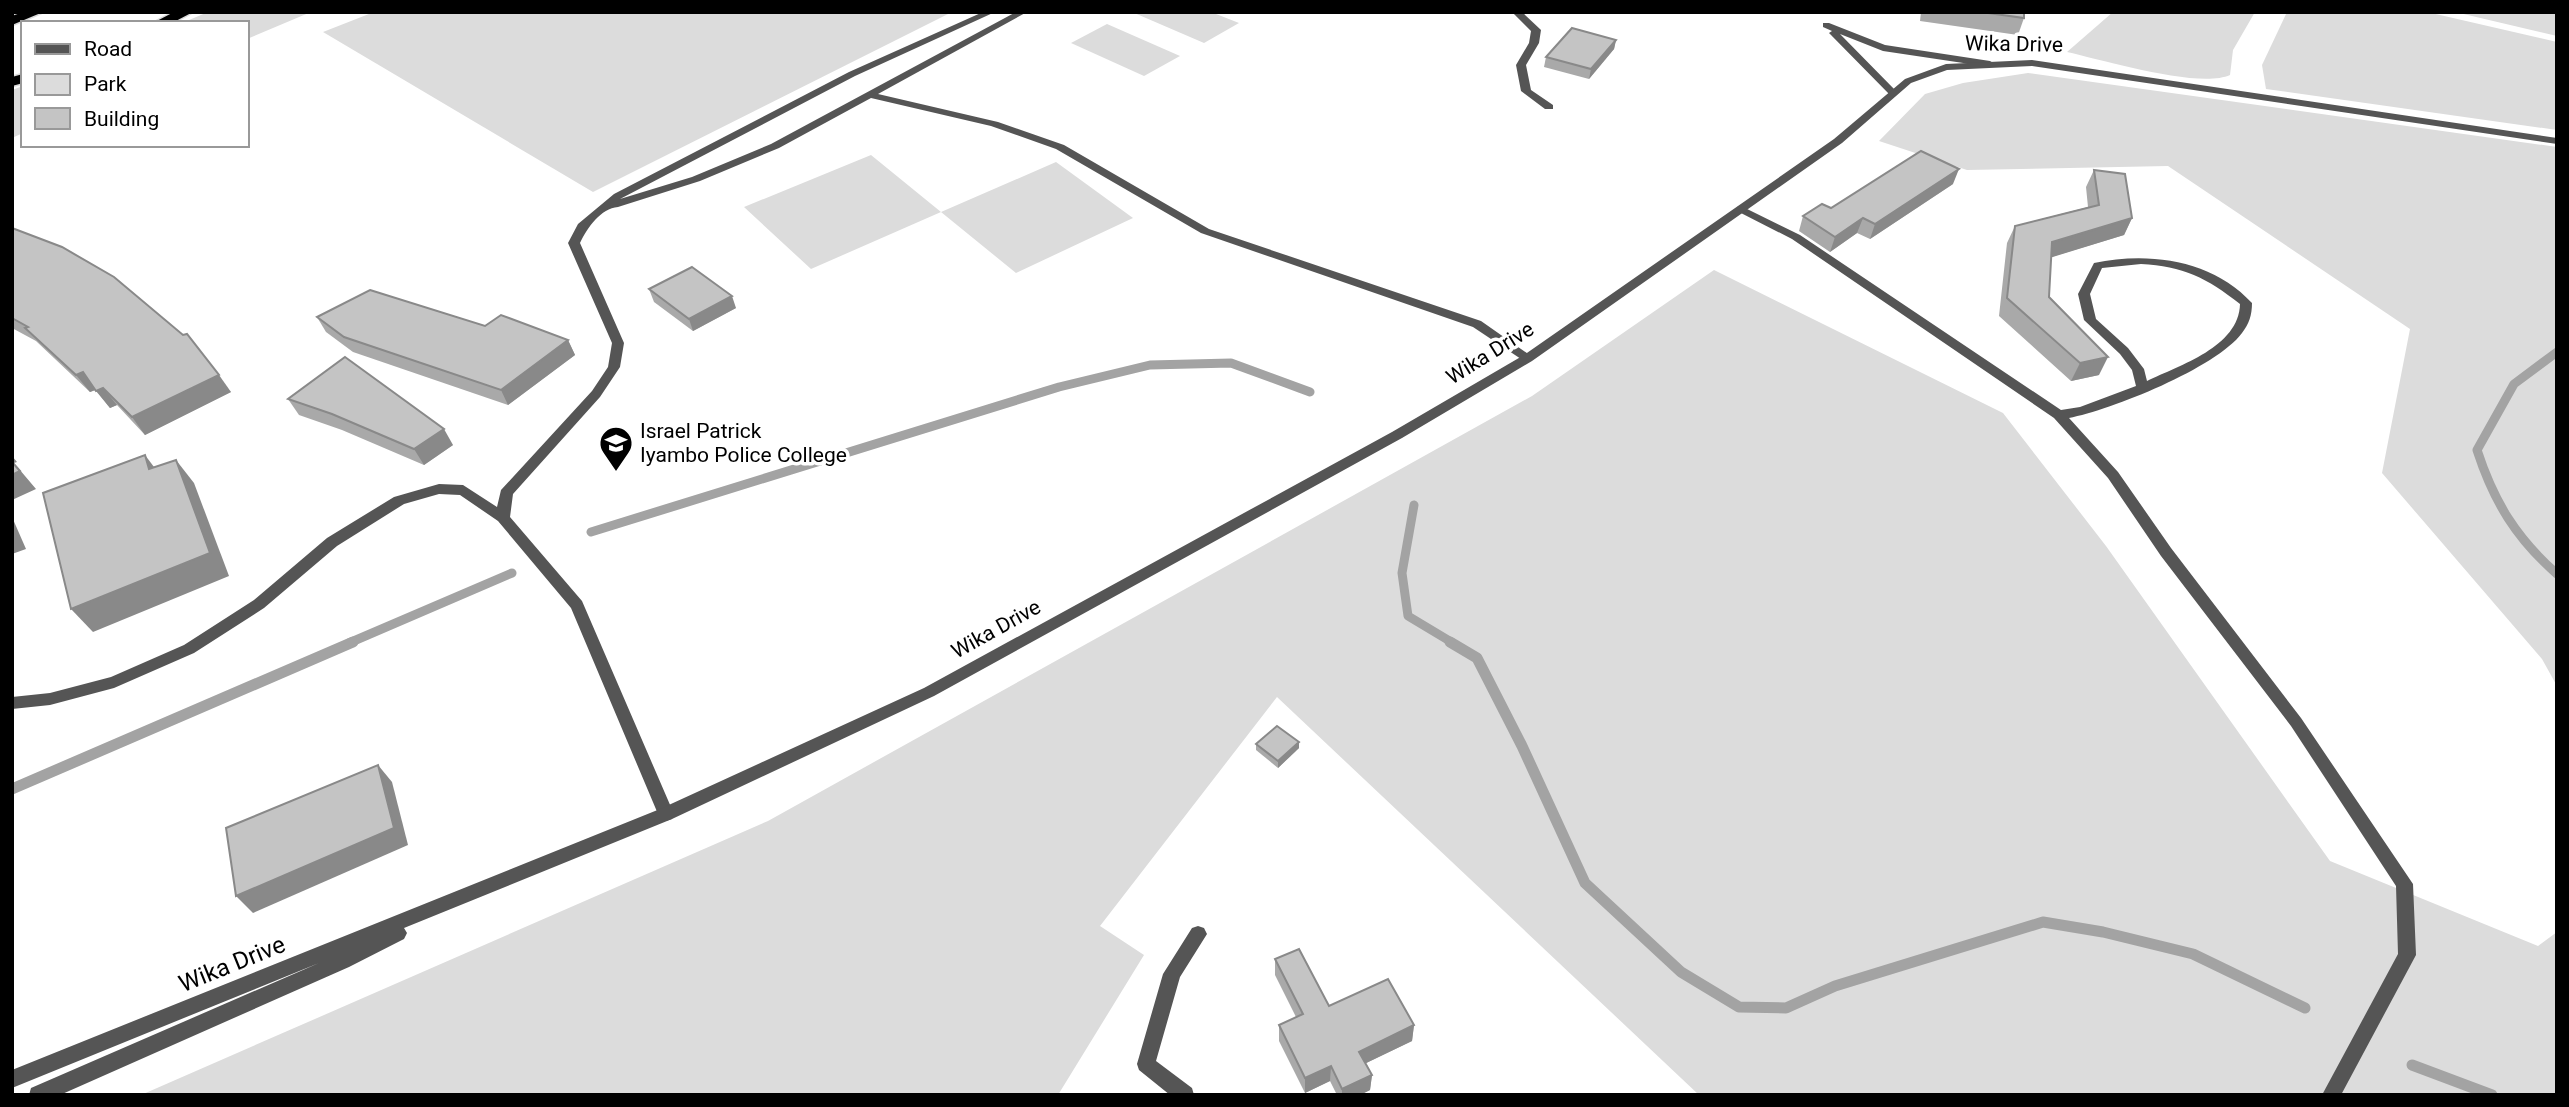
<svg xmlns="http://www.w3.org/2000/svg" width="2569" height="1107" font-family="Roboto,sans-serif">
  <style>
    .green { fill: #dcdcdc }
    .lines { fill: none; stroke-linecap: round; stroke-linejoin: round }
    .stream-far1 { stroke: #a3a3a3; stroke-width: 9 }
    .stream { stroke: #a3a3a3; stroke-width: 11 }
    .motorway-casing { stroke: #dbdbdb; stroke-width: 3 }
    .service { fill: #555; fill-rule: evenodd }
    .minor { fill: #555; fill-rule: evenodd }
    .motorway { fill: #000; fill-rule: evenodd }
    .wall { fill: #a9a9a9 }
    .shaded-wall { fill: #898989 }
    .building { fill: #c4c4c4; stroke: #898989; stroke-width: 2 }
    .labels { text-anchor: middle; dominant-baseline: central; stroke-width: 7; stroke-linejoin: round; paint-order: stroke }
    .street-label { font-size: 21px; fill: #000; stroke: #fff }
    .poi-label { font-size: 21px; fill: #000; stroke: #fff; text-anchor: start }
    .near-street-label { font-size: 24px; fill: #000; stroke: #fff }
  </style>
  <rect width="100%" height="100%" fill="#fff"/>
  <!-- green -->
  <g class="green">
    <path d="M208 12H311L247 39V23H182Z"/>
    <path d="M374 12H952L593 192 323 32Z"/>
    <path d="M1132 12H1211L1239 23 1204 43Z"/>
    <path d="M2113 12H2255L2233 50 2230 75C2199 89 2103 60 2067 52Z"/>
    <path d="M2287 12H2427L2557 42V130L2266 89 2262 65Z"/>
    <path d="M2455 12H2557V36Z"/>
    <path d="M1107 24 1180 56 1144 76 1071 43Z"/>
    <path d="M2028 73 2557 147V686L2542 659 2382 473 2410 329 2168 166 1967 170 1879 141 1925 94 1963 83Z"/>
    <path d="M23 86V133L12 138V90Z"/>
    <path d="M871 155 941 212 1056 162 1133 218 1016 273 941 212 811 269 744 207Z"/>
    <path d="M1714 270 2003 413 2106 546 2330 861 2538 946 2557 932V1095H1699L1277 697 1100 926 1144 955 1058 1095H141L768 821 1532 396Z"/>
  </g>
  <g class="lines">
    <!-- stream-far1 -->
    <g class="stream-far1">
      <path d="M2557 352 2514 384 2477 450C2494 502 2516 538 2557 574"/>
      <path d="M1414 505 1402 573 1408 616 1453 643"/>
      <path d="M591 532 1059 387 1150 365 1231 363 1310 392"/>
      <path d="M349 643 512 573"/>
    </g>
    <!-- stream -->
    <g class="stream">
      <path d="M1450 642 1477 658 1522 746 1585 883 1681 972 1739 1007 1786 1008 1835 986 2043 922 2103 932 2193 954 2305 1008"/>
      <path d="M12 789 353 642"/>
      <path d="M2412 1065 2492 1095"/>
    </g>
    <defs>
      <g id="motorway">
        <path d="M23 12H43L12 25V16Z"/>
        <path d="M174 12H193L172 23H153Z"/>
        <path d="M23 74V83L12 86V77Z"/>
      </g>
    </defs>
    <!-- motorway casing -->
    <use href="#motorway" class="motorway-casing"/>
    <!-- service -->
    <g class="service">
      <path d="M983 12H995L855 76 620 199 692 177 771 144 1016 12H1027L878 94 998 122 1064 145 1209 229 1481 321 1534 358 1528 362 1524 361 1473 327 1201 233 1056 149 991 126 871 98 779 148 700 181 618 207C601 208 587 228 580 243L624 343 620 367 600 397 513 494 510 517 582 601 674 814 672 819 666 821 660 819 658 814 571 608 498 521 460 495 439 494 404 504 337 546 264 608 194 653 114 688 50 705 12 709V697L50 693 111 677 184 645 254 600 327 538 394 497 439 484 463 485 497 507 501 490 592 391 608 367 612 343 568 243 578 224 614 194 849 72Z"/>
      <path d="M1512 12H1522L1541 30 1539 43 1526 65 1531 90 1553 105V109H1545L1521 91 1516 65 1529 43 1531 31Z"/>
      <path d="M1823 23H1829L1885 45 1990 61 1995 64 1990 67 1883 51 1840 34 1896 91V95H1890L1831 35 1829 33 1832 31 1823 27Z"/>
      <path d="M1741 206 1800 235 2061 410 2080 407 2136 386 2132 370 2120 354 2084 320 2078 294 2094 263C2149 251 2213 260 2252 303 2252 315 2249 324 2242 333 2216 368 2111 410 2069 418L2118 472 2171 548 2301 718 2413 884 2416 955 2341 1095H2322L2398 954 2396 886 2291 726 2161 556 2108 478 2054 418 1792 239 1737 211V207ZM2141 264C2183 266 2207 278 2240 304 2239 347 2180 365 2147 381L2144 369 2128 348 2096 319 2090 294 2102 268Z"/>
      <path d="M1198 926 1204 928 1207 934 1180 977 1156 1061 1192 1088 1194 1095H1170L1139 1070 1137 1064 1163 974 1192 928Z"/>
    </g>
    <!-- minor -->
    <path class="minor" d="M2032 60 2557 138V144L2032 66 1947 70 1911 83 1842 143 1532 361 1402 438 934 696 672 819 404 928 407 933 404 939 349 967 60 1095H29L31 1088 319 963 12 1088V1070L660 809 924 688 1392 432 1524 355 1834 139 1905 79 1946 64Z"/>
    <!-- motorway -->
    <use href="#motorway" class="motorway"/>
  </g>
  <!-- wall -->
  <g class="wall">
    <path d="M1921 12H2024V18L2018 35 1920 21Z"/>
    <path d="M1616 40 1614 49 1589 79 1544 67 1546 57Z"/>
    <path d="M2094 170 2132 218 2124 235 2051 257 2049 297 2099 375 2071 381 1999 316 2007 243 2015 226 2088 207 2086 187Z"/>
    <path d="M1953 184 1870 239 1857 233 1830 252 1799 231 1803 216 1831 208Z"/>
    <path d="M12 228 231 392 145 435 117 405 110 408 96 390 90 392 36 341 12 328Z"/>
    <path d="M649 289 736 308 693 331 654 302Z"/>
    <path d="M317 317 485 326 568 340 575 355 508 405 353 352 326 332Z"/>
    <path d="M288 399 453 445 424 465 342 430 299 415Z"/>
    <path d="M1299 742V748L1278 768 1256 750V744Z"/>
    <path d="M1275 959 1329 1006 1414 1025 1412 1041 1366 1063 1372 1075 1370 1090 1360 1095H1337L1330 1081 1305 1093 1279 1041V1025L1296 1017 1275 975Z"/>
  </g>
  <!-- shaded-wall -->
  <g class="shaded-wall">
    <path d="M1616 40 1614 49 1589 79 1591 69Z"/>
    <path d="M1959 169 1953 184 1870 239 1875 224Z"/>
    <path d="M1863 218 1857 233 1830 252 1835 237Z"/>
    <path d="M2132 218 2124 235 2043 260 2052 242Z"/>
    <path d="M732 296 736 308 693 331 689 319Z"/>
    <path d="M568 340 575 355 508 405 501 390Z"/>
    <path d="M2108 357 2099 375 2071 381 2080 363Z"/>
    <path d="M83 372 97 389 90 392 76 375Z"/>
    <path d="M219 375 231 392 145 435 132 417Z"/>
    <path d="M103 388 117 405 110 408 96 391Z"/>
    <path d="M444 429 453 445 424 465 414 449Z"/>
    <path d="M145 455 163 479 149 469Z"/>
    <path d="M12 456 17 462 14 463 36 489 12 500Z"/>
    <path d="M176 460 194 483 229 576 93 632 71 609Z"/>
    <path d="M12 517 26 549 12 554Z"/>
    <path d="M1299 742V748L1278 768V761Z"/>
    <path d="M378 765 392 782 408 845 253 913 236 896Z"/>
    <path d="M1414 1025 1412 1041 1358 1067 1359 1052Z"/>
    <path d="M1331 1066 1330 1081 1305 1093V1078Z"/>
    <path d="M1372 1075 1370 1090 1360 1095H1342V1089Z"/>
  </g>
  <!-- building -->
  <g class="building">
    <path d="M1981 12H2024V18Z"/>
    <path d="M1572 28 1616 40 1591 69 1546 57Z"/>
    <path d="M1921 151 1959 169 1875 224 1863 218 1835 237 1803 216 1822 204 1831 208Z"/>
    <path d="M2094 170 2125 174 2132 218 2052 242 2049 297 2108 357 2080 363 2007 298 2015 226 2099 205Z"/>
    <path d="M12 228 62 247 114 277 183 335 187 334 219 375 132 417 103 388 96 391 83 372 76 375 25 328 28 327 12 318Z"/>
    <path d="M692 267 732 296 689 319 649 289Z"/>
    <path d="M370 290 485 326 501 315 568 340 501 390 344 337 317 317Z"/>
    <path d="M345 357 444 429 414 449 332 414 288 399Z"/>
    <path d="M145 455 149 469 176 460 210 553 71 609 43 493Z"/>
    <path d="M12 462 20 471 12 475Z"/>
    <path d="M1277 726 1299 742 1278 761 1256 744Z"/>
    <path d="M378 765 394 828 236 896 226 828Z"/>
    <path d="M1299 949 1329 1006 1388 979 1414 1025 1359 1052 1372 1075 1342 1089 1331 1066 1305 1078 1279 1025 1303 1014 1275 959Z"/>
  </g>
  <!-- icons -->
  <defs>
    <symbol id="university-pin" viewBox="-11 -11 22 30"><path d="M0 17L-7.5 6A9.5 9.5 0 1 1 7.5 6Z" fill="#000" stroke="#fff"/><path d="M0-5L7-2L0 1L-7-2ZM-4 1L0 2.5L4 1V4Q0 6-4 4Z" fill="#fff"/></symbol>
  </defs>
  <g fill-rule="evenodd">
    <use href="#university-pin" x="597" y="424" width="38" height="52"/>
  </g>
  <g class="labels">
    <!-- street labels -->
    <g class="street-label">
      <text transform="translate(2014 44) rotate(1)">Wika Drive</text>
      <text transform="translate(1490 353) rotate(-32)">Wika Drive</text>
      <text transform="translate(996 629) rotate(-29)">Wika Drive</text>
    </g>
    <!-- poi labels -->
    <g class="poi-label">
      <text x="640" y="431">Israel Patrick<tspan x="640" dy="24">Iyambo Police College</tspan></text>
    </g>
    <!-- near-street labels -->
    <g class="near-street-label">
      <text transform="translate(232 964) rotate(-22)">Wika Drive</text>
    </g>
  </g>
  <!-- border -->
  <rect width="2569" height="1107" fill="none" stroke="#000000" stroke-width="28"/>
  <!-- legend -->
  <rect x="21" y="21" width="228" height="126" fill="#ffffff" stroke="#999999" stroke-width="2"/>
  <rect x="35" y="44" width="35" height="10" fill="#555555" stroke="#999999" stroke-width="2"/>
  <text x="84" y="56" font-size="21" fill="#000000">Road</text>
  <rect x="35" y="74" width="35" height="21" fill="#dcdcdc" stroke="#999999" stroke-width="2"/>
  <text x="84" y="91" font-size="21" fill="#000000">Park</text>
  <rect x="35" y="108" width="35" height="21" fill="#c4c4c4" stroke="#999999" stroke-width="2"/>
  <text x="84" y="126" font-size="21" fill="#000000">Building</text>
</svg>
